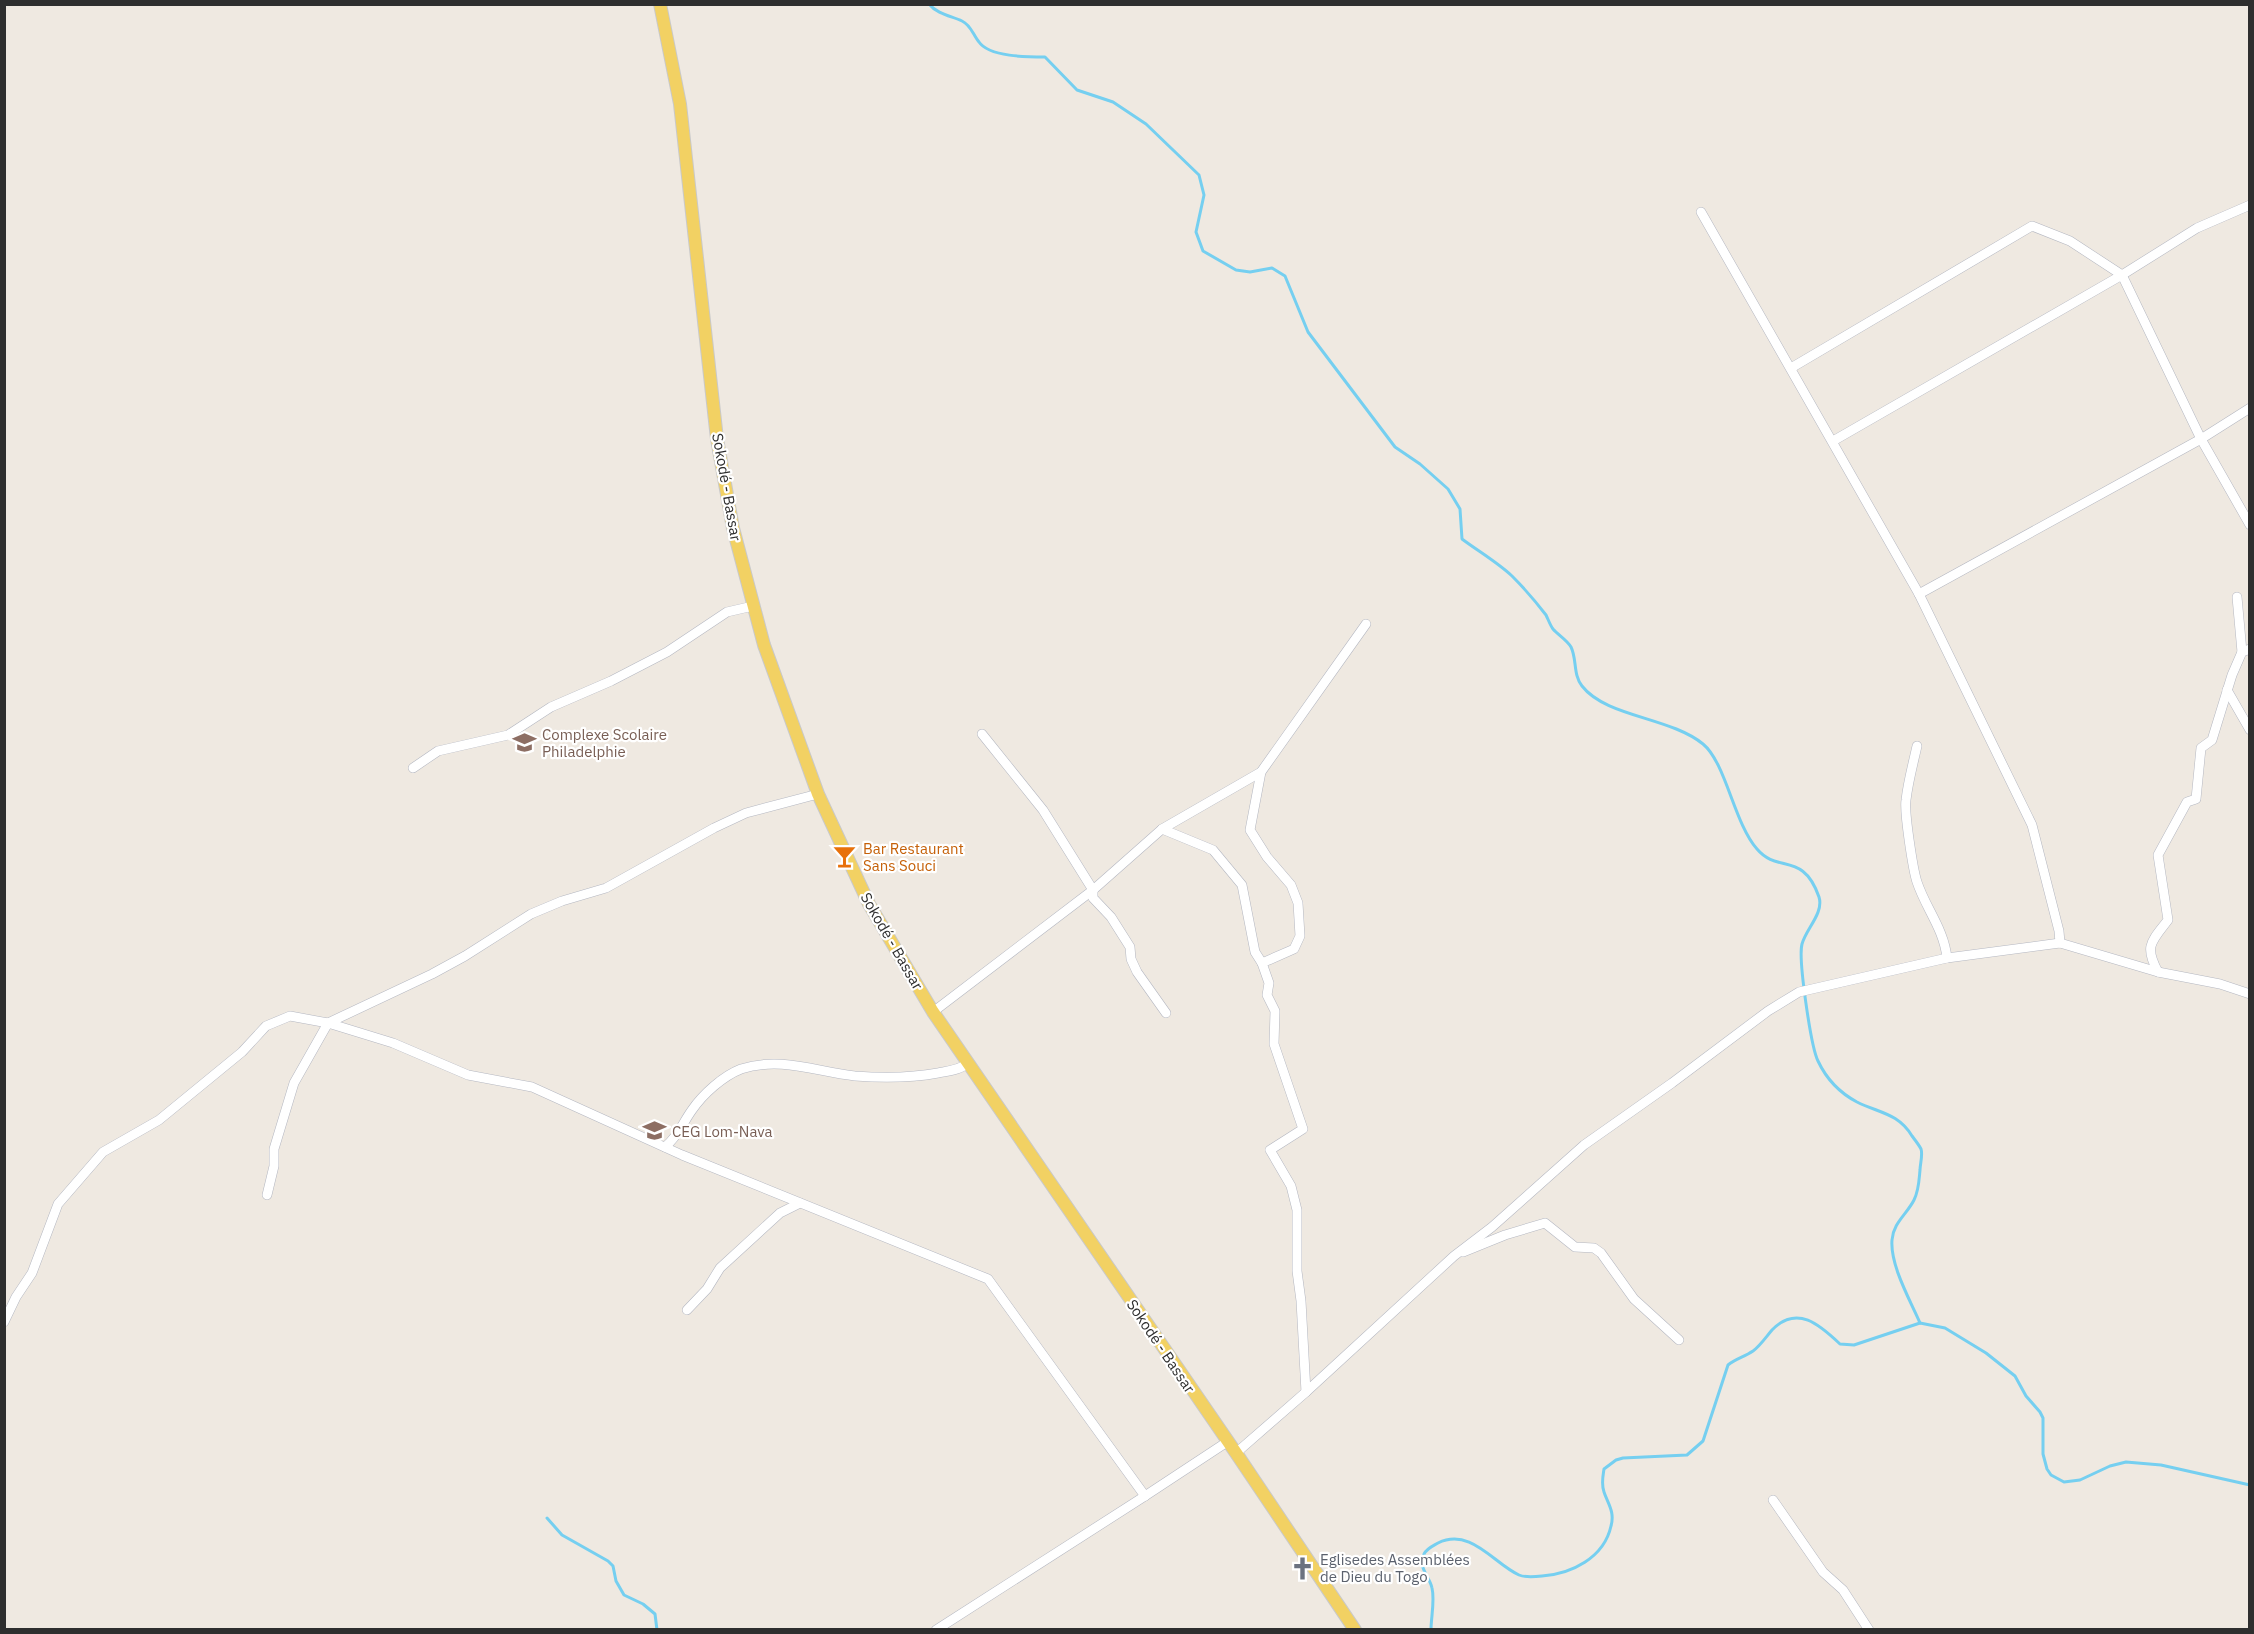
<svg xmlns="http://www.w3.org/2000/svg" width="2254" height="1634" font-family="'IBM Plex Sans',sans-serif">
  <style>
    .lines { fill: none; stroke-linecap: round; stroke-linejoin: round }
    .stream { stroke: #75cff0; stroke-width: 3 }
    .minor-casing { stroke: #b4b7c1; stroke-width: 10 }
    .major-casing { stroke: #c9c9c9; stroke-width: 14 }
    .minor { stroke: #fff; stroke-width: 9 }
    .major { stroke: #f2d163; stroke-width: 12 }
    .labels { text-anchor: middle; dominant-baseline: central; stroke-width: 4.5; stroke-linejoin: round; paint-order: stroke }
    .street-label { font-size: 15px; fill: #2e2e2e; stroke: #fff }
    .education-label { font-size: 15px; fill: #785e54; stroke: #fff; text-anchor: start }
    .food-label { font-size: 15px; fill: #c56008; stroke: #fff; text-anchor: start }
    .worship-label { font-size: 15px; fill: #5b616d; stroke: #fff; text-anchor: start }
  </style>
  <rect width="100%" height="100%" fill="#efe9e1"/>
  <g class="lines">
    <!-- stream -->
    <g class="stream">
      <path d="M929 4C937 14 951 16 962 21 971 25 973 35 979 42 989 57 1028 57 1045 57L1077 90 1113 102 1146 124 1199 175 1204 195 1196 232 1203 251 1236 270 1250 272 1272 268 1285 276 1308 332 1395 447 1420 464 1448 489 1460 509 1462 539C1478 551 1497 562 1512 576 1523 587 1536 602 1546 615 1548 619 1550 625 1553 629 1558 635 1567 640 1571 647 1577 659 1573 675 1582 686 1606 717 1670 717 1703 744 1726 763 1734 823 1757 849 1778 874 1803 851 1819 897 1824 913 1806 929 1802 944 1798 959 1811 1047 1818 1061 1826 1078 1840 1093 1857 1102 1879 1113 1898 1113 1912 1136 1915 1140 1919 1145 1921 1149 1923 1155 1920 1164 1920 1170 1919 1180 1919 1190 1914 1200 1907 1214 1893 1223 1892 1240 1890 1265 1910 1300 1920 1323"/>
      <path d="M547 1518 562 1535 608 1561 613 1566 616 1581 624 1595 643 1604 655 1614 657 1630"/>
      <path d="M1431 1630C1431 1617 1435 1601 1432 1588 1430 1577 1417 1567 1424 1554 1427 1548 1433 1546 1438 1543 1471 1527 1494 1564 1519 1575 1526 1578 1534 1577 1542 1576 1571 1574 1604 1558 1611 1526 1615 1512 1608 1504 1604 1492 1601 1484 1603 1476 1604 1469L1616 1460 1623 1458 1687 1455 1703 1441 1728 1365C1735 1359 1744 1357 1753 1351 1760 1346 1766 1337 1772 1330 1797 1304 1820 1325 1840 1344L1854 1345 1920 1323 1945 1328 1986 1353 2015 1376 2026 1396 2040 1412 2043 1418V1454L2047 1469 2051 1475 2064 1482 2080 1480 2110 1466 2126 1462 2161 1465 2250 1485"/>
    </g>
    <defs>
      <g id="minor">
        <path d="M1701 212 1919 594 2032 825 2059 931 2060 943"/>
        <path d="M1791 368 2032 226 2070 241 2122 275 2201 439 2250 525"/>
        <path d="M1833 441 2122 275 2197 228 2250 205"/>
        <path d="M1919 594 2201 439 2250 408"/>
        <path d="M2237 597 2242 652"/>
        <path d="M2227 690 2250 730"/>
        <path d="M982 734 1043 810 1093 890V898L1111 917 1130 947 1131 959 1137 972 1166 1013"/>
        <path d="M1917 746C1913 764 1908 782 1906 800 1904 812 1913 870 1917 882 1926 909 1944 929 1947 958"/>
        <path d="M413 768 438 751 508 735 551 707 611 681 667 652 727 612 753 606"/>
        <path d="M1162 829 1213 850 1242 885 1255 952 1262 963"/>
        <path d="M2158 972C2144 946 2151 942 2168 920L2158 855 2187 802 2196 799 2201 748 2212 740 2232 675 2242 652 2250 649"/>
        <path d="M933 1012 1093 890 1162 829 1261 772"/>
        <path d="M665 1147C679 1135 682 1124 692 1110 703 1094 723 1076 741 1069 781 1056 817 1072 855 1076 882 1078 911 1078 938 1073 948 1071 960 1070 968 1063"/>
        <path d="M267 1195 274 1166V1149L294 1083 328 1023 393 1043 468 1075 532 1087 682 1155 988 1279 1145 1496"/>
        <path d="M1463 1252 1505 1235 1545 1223 1575 1247 1594 1248 1601 1253 1634 1299 1679 1340"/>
        <path d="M687 1310 707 1289 720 1268 780 1213 800 1203"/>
        <path d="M4 1322 16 1297 32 1273 58 1204 103 1152 159 1120 242 1052 266 1026 290 1016 328 1023 432 974 465 956 531 914 562 901 606 888 714 828 746 813 818 794"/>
        <path d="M1306 1392 1301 1301 1297 1271V1210L1291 1186 1270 1150 1303 1129 1274 1044 1275 1011 1267 995 1269 983 1262 963 1294 949 1300 936 1298 903 1291 885 1267 857 1250 830 1261 772 1366 624"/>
        <path d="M1236 1453 1306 1392 1454 1256 1492 1227 1584 1145 1672 1083 1768 1011 1799 992 1947 958 2060 943 2158 972 2220 984 2250 994"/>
        <path d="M1773 1500 1823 1572 1843 1590 1869 1630"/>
        <path d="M936 1630 1145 1496 1227 1442"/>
      </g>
      <path id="major" d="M660 4 680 104 717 439 733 528 764 645 818 794 869 904 933 1012 1236 1453 1355 1630"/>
    </defs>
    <!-- minor casing -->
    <use href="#minor" class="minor-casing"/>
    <!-- major casing -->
    <use href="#major" class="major-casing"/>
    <!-- minor -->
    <use href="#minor" class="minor"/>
    <!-- major -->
    <use href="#major" class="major"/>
  </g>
  <!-- icons -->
  <defs>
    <symbol id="school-bare" viewBox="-9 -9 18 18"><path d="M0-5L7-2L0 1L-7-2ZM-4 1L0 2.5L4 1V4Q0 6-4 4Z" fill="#8d6e63" stroke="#fff" stroke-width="2.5" paint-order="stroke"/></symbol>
    <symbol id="bar-bare" viewBox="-9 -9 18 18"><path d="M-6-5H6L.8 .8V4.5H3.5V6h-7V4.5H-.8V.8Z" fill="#e8710a" stroke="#fff" stroke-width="2.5" paint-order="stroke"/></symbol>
    <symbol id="church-bare" viewBox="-9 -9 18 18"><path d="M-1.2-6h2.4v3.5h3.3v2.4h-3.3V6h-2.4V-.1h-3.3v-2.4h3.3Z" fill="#6b7280" stroke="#fff" stroke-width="2.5" paint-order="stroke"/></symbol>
  </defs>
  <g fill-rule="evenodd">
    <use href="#school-bare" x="508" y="726" width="33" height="33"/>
    <use href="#bar-bare" x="828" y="840" width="33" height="33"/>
    <use href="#school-bare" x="638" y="1114" width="33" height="33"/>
    <use href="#church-bare" x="1286" y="1552" width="33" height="33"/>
  </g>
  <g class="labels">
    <!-- street labels -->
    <g class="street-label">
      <text transform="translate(727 487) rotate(80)">Sokodé - Bassar</text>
      <text transform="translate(892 941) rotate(60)">Sokodé - Bassar</text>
      <text transform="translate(1161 1346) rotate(56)">Sokodé - Bassar</text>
    </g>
    <!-- education labels -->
    <g class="education-label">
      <text x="542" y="734">Complexe Scolaire<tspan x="542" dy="17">Philadelphie</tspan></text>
      <text x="672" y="1131">CEG Lom-Nava</text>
    </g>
    <!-- food labels -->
    <g class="food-label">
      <text x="863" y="848">Bar Restaurant<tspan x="863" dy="17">Sans Souci</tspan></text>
    </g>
    <!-- worship labels -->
    <g class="worship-label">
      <text x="1320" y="1559">Eglisedes Assemblées<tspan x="1320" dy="17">de Dieu du Togo</tspan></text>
    </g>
  </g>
  <!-- border -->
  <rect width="2254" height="1634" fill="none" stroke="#2e2e2e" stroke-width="12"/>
</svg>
